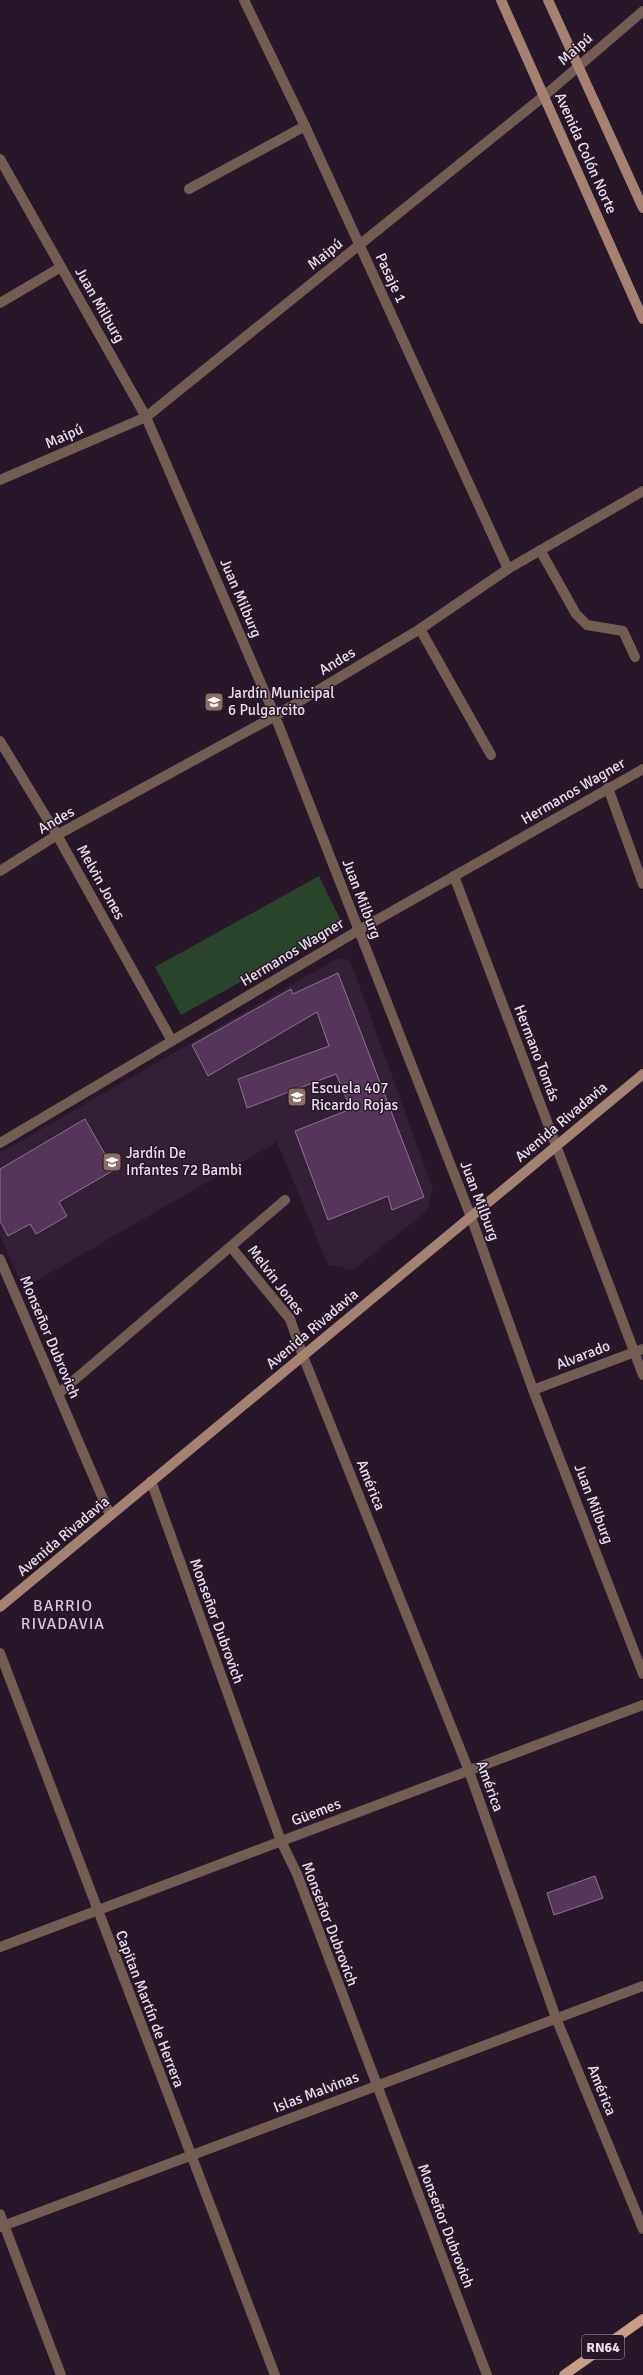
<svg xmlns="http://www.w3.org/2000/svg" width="643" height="2375" font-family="Signika,sans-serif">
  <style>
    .built { fill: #331f36 }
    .green { fill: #2a442c }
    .building { fill: #57365b; stroke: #8a768c }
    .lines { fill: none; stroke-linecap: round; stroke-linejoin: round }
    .service { stroke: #735d53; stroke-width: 10 }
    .minor { stroke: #735d53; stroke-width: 10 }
    .secondary { stroke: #a48170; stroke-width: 10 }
    .primary { stroke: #ca9d87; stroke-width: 10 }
    .labels { text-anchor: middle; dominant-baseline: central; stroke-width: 3; stroke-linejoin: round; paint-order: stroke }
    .shield { fill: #271729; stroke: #afa2b0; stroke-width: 1 }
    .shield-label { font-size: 14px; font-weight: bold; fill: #e9ddea }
    .street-label { font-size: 15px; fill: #e9ddea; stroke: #271729 }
    .poi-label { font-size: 15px; fill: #e9ddea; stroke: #271729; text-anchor: start }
    .neighbourhood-label { font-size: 16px; letter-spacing: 1px; fill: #dac3dc; stroke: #271729 }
  </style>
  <rect width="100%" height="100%" fill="#271729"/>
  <!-- built -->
  <path class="built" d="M338 958 350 960 433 1189 427 1211 353 1270 328 1265 277 1142 31 1284 21 1283 0 1236V1153Z"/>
  <!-- green -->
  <path class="green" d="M319 876 343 925 181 1015 155 967Z"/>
  <!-- building -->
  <g class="building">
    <path d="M338 973 424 1197 392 1210 388 1196 328 1220 295 1131 351 1109 336 1074 247 1108 238 1079 329 1046 317 1012 208 1076 192 1045 291 989 293 994Z"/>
    <path d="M85 1119 114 1170 59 1202 67 1216 36 1234 30 1224 8 1236 0 1221V1169Z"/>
    <path d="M595 1876 603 1898 554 1915 547 1893Z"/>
  </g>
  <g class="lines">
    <!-- service -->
    <path class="service" d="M189 189 305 126"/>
    <!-- minor -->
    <g class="minor">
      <path d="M244 0 305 126 508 569"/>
      <path d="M0 159 146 417 275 716 471 1217 533 1390 643 1674"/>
      <path d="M0 303 61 267"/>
      <path d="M0 480 146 417 544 96 643 11"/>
      <path d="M540 550 576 614 587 625 623 631 635 657"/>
      <path d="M420 629 491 755"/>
      <path d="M0 741 57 835 172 1041"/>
      <path d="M608 788 643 884"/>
      <path d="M0 871 57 835 275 716 420 629 508 569 643 491"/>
      <path d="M454 876 643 1375"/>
      <path d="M0 1143 359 930 643 769"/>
      <path d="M231 1247 290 1319 303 1356 469 1771 556 2018 643 2229"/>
      <path d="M0 1259 110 1515"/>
      <path d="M533 1390 643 1349"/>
      <path d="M58 1394 285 1200"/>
      <path d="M151 1481 281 1841 297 1874 487 2375"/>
      <path d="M0 1653 275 2375"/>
      <path d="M0 1947 643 1705"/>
      <path d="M0 2214 61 2375"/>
      <path d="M0 2227 643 1986"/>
    </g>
    <!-- secondary -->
    <g class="secondary">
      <path d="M501 0 643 319"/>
      <path d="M548 0 643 208"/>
      <path d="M0 1607 643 1074"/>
    </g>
    <!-- primary -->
    <path class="primary" d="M564 2375 643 2319"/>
  </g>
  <!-- icons -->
  <defs>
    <symbol id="school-square" viewBox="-11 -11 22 22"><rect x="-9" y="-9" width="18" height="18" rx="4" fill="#8d6e63" stroke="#271729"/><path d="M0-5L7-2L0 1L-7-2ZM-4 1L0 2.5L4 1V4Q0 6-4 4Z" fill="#fff"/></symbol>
  </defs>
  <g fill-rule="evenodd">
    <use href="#school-square" x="203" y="691" width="22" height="22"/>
    <use href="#school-square" x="286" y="1086" width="22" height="22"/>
    <use href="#school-square" x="101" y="1151" width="22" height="22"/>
  </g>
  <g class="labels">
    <!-- shield labels -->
    <rect class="shield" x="582" y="2335" width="42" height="24" rx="3"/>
    <g class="shield-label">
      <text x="603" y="2347">RN64</text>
    </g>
    <!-- street labels -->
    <g class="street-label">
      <text transform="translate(575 49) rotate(-41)">Maipú</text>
      <text transform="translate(586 153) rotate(66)">Avenida Colón Norte</text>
      <text transform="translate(325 254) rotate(-39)">Maipú</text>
      <text transform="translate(391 278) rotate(65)">Pasaje 1</text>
      <text transform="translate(100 305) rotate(60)">Juan Milburg</text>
      <text transform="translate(64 436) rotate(-24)">Maipú</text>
      <text transform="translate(241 598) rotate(67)">Juan Milburg</text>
      <text transform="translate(337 661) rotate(-31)">Andes</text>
      <text transform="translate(573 791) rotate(-30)">Hermanos Wagner</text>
      <text transform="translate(56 820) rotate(-30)">Andes</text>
      <text transform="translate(101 882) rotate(61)">Melvin Jones</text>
      <text transform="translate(362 899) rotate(69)">Juan Milburg</text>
      <text transform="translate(292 952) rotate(-31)">Hermanos Wagner</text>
      <text transform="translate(537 1053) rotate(69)">Hermano Tomás</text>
      <text transform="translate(561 1122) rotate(-40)">Avenida Rivadavia</text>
      <text transform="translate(480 1201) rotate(69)">Juan Milburg</text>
      <text transform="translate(276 1280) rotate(53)">Melvin Jones</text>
      <text transform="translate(312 1329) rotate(-40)">Avenida Rivadavia</text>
      <text transform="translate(50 1337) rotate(67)">Monseñor Dubrovich</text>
      <text transform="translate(583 1355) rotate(-21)">Alvarado</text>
      <text transform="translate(371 1485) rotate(68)">América</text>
      <text transform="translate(594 1504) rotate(69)">Juan Milburg</text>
      <text transform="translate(63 1536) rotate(-40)">Avenida Rivadavia</text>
      <text transform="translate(217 1621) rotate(70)">Monseñor Dubrovich</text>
      <text transform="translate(490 1786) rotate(70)">América</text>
      <text transform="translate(316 1812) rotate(-21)">Güemes</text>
      <text transform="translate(330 1924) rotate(69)">Monseñor Dubrovich</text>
      <text transform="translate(150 2009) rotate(69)">Capitan Martín de Herrera</text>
      <text transform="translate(602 2090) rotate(68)">América</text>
      <text transform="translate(316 2092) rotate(-21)">Islas Malvinas</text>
      <text transform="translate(446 2226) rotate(69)">Monseñor Dubrovich</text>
    </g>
    <!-- poi labels -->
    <g class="poi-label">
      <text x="228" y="693">Jardín Municipal<tspan x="228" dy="17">6 Pulgarcito</tspan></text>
      <text x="311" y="1088">Escuela 407<tspan x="311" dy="17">Ricardo Rojas</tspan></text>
      <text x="126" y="1153">Jardín De<tspan x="126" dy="17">Infantes 72 Bambi</tspan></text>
    </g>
    <!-- neighbourhood labels -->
    <g class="neighbourhood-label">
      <text x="63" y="1606">BARRIO<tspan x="63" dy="18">RIVADAVIA</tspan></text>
    </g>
  </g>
</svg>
